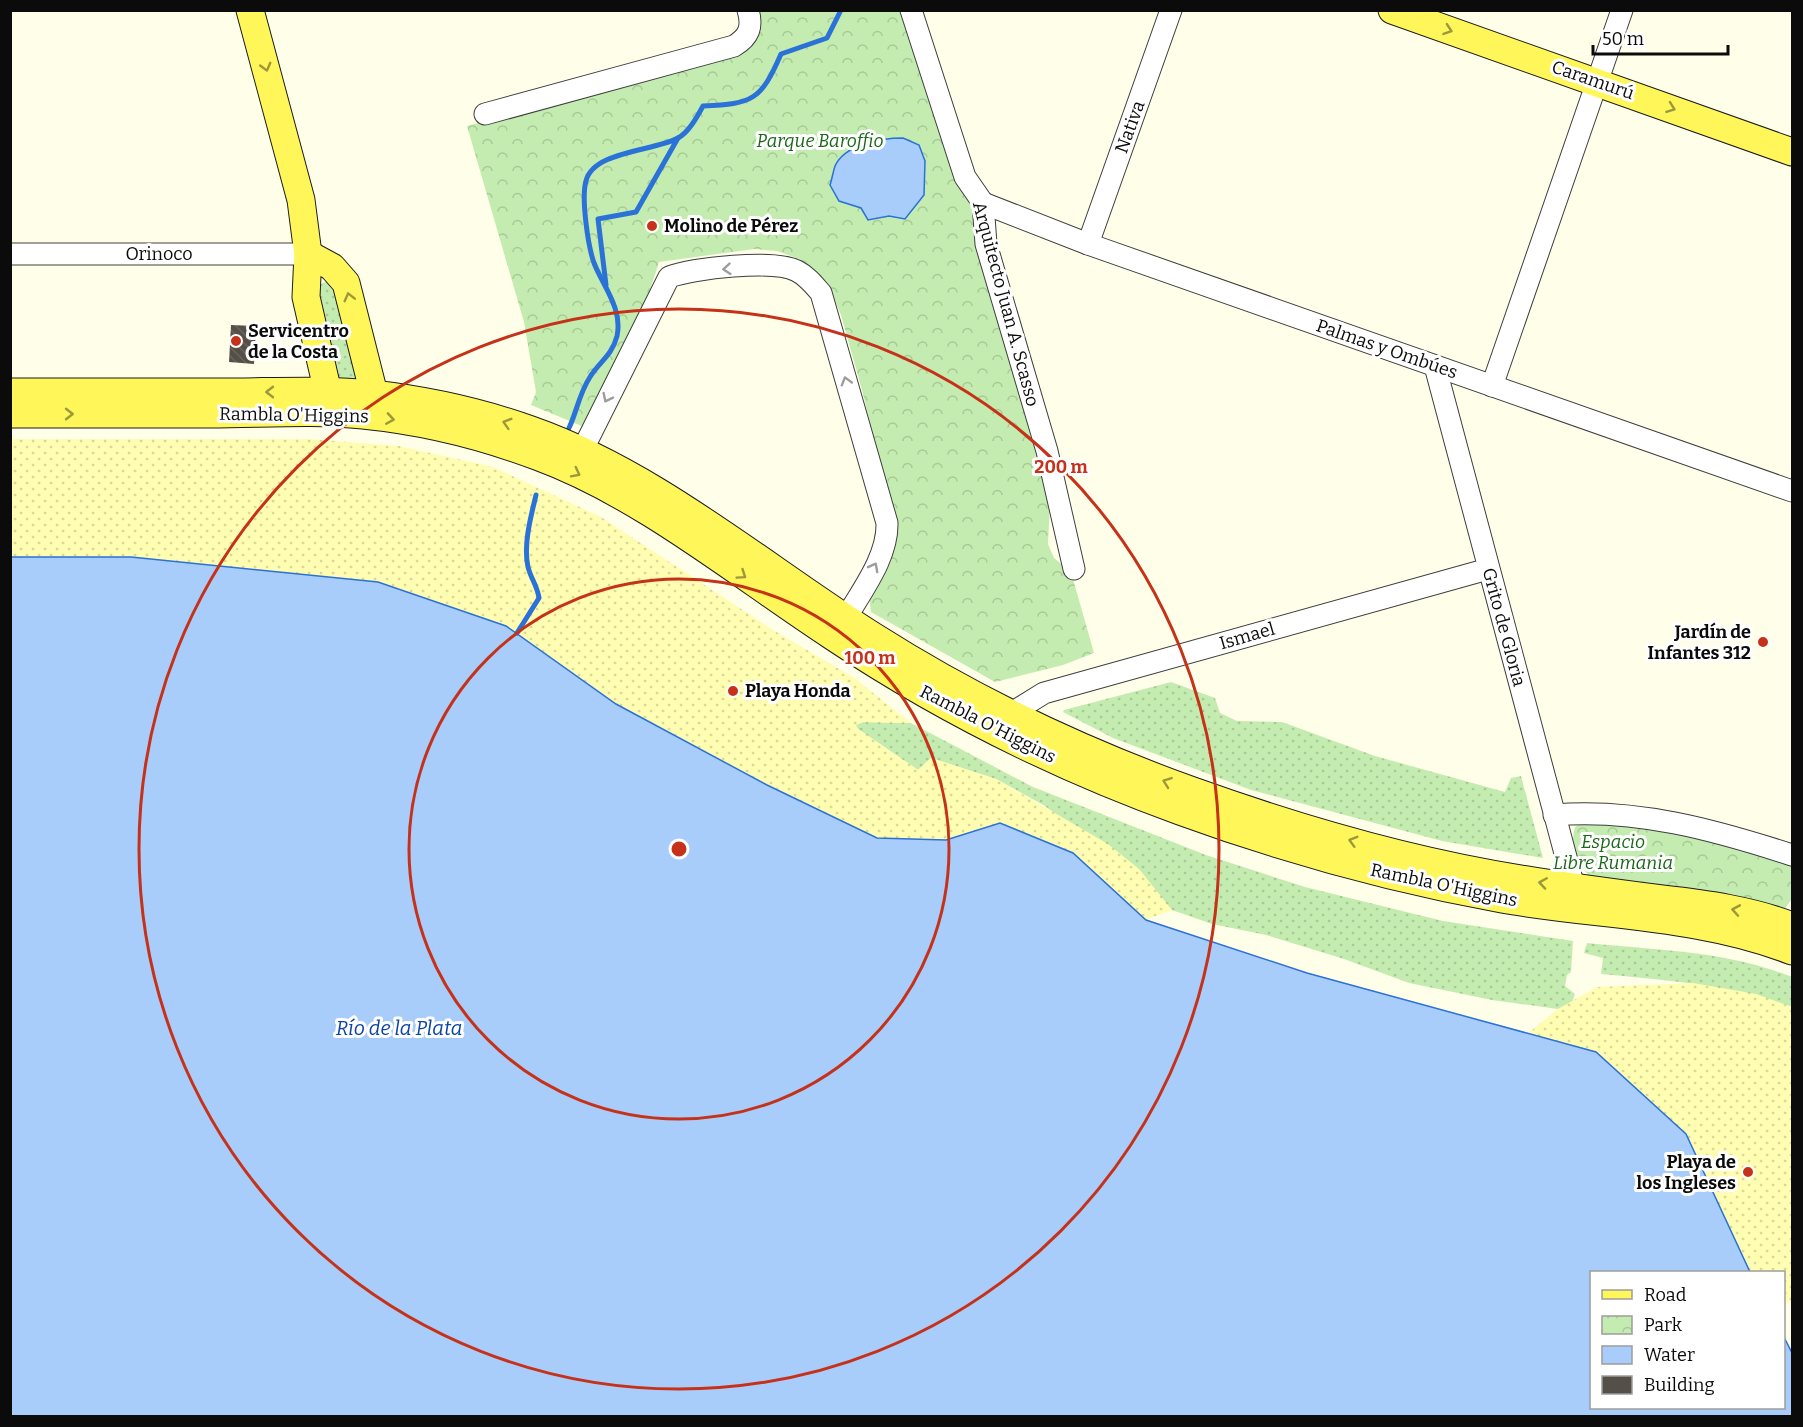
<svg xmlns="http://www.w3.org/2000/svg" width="1803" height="1427" font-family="Bitter,serif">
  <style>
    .grass { fill: url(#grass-dots) }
    .sand { fill: url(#sand-dots) }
    .park { fill: url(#park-crowns) }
    .water { fill: #a9cdfb; stroke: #2a71d8; stroke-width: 1.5 }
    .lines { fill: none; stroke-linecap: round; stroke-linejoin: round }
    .stream { stroke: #2a71d8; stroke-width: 5 }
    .building { fill: url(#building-back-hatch) }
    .minor-casing { stroke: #3e3e3e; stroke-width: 23 }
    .major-casing { stroke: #1c1c1c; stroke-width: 29 }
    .minor { stroke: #fff; stroke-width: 21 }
    .major { stroke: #fff659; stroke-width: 27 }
    .oneway { stroke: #9d983a }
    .oneway2 { stroke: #9d9d9d }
    .ring { fill: none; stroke: #c53219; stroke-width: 3 }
    .poi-dot { fill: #c53219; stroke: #fff; stroke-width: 2 }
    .labels { text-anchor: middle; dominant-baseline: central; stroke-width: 6; stroke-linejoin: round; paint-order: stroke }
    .street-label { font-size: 18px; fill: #0b0b0b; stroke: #fff }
    .park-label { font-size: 18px; font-style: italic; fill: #196717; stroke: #fff }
    .poi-label { font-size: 18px; font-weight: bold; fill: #0b0b0b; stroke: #fff; text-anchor: start }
    .water-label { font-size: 20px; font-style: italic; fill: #0c45a5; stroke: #fff }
    .centre { fill: #c53219; stroke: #fff; stroke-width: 3 }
    .ring-label { font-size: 18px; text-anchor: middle; font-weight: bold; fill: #c53219; stroke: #fff; stroke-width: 6; stroke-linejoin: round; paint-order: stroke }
  </style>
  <defs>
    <pattern id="grass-dots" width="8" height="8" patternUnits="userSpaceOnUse" patternTransform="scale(1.5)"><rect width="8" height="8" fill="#c4ecb0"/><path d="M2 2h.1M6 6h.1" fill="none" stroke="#a7c996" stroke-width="1.8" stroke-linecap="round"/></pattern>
    <pattern id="sand-dots" width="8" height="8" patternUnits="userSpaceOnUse" patternTransform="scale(1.5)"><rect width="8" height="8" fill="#fffdb1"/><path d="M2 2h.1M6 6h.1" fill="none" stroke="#d9d897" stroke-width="1.8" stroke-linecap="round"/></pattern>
    <pattern id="park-crowns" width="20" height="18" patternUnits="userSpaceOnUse" patternTransform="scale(1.5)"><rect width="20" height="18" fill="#c4ecb0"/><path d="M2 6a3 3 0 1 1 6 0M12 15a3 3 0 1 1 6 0" fill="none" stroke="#a7c996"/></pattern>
    <pattern id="building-back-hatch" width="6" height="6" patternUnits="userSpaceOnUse" patternTransform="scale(1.5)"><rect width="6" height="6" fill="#544f47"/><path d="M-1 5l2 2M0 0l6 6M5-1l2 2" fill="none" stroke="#68645d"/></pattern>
  </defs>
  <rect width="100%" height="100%" fill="#ffffe9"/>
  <!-- grass -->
  <g class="grass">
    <path d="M330 280 336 283 358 375 355 379 338 380 316 286Z"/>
    <path d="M1171 682 1215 698 1220 713 1237 721 1282 722 1375 756 1505 792 1511 778 1521 776 1543 858 1442 841 1251 790 1113 738 1063 712 1064 710Z"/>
    <path d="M863 722 911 723 1033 787 1206 855 1305 887 1443 921 1573 941 1571 972 1567 975 1565 986 1575 994 1572 1003 1558 1009 1492 1000 1409 983 1344 959 1266 935 1212 924 1172 910 1155 892 1045 806 996 779 931 758 918 770 858 729 855 725Z"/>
    <path d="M1587 943C1655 950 1728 951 1792 977V1007C1730 985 1666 980 1601 974L1603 958 1584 953Z"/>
  </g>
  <!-- sand -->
  <g class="sand">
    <path d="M11 439H310L399 446 493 467 601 517 773 630 853 677 911 723 863 722 856 725 858 729 918 770 931 758 996 779 1108 844 1139 869 1172 910 1146 920 1073 853 1000 823 946 840 877 838 767 785 616 704 506 626 378 582 131 557H11Z"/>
    <path d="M1693 983 1756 994 1792 1007V1301L1784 1303V1272H1750L1686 1134 1527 1034 1558 1009 1597 987Z"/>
  </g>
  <!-- park -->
  <g class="park">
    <path d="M757 11H902L962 187 981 225 1050 504 1048 544 1054 558 1071 572 1094 653 1063 665 995 682 871 612 869 595 897 537 862 390 841 315 831 292 818 273 799 259 777 251 754 249 659 262C642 321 608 372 584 427L531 405 536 392 524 322 467 126 735 54Z"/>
    <path d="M1586 820 1704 837 1792 862V899L1783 911 1592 878C1578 867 1569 845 1575 827Z"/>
  </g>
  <!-- water -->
  <g class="water">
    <path d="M903 138 919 145 925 161 924 195 905 219 889 216 868 220 861 208 839 201 830 185C832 179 833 172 835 166 845 144 882 138 903 138Z"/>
    <path d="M11 557H131L378 582 506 626 616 704 767 785 877 838 946 840 1000 823 1073 853 1146 920 1307 973 1596 1052 1686 1134 1750 1272H1592V1408H1784V1337L1792 1353V1416H11Z"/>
  </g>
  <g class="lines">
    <!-- stream -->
    <g class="stream">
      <path d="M606 285 598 219 636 212 678 138"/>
      <path d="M569 428C577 411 579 394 590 377 599 362 612 356 617 336 623 309 603 286 594 263 588 246 581 198 586 181 593 151 655 151 678 138 689 132 697 117 703 106 753 104 761 100 781 54L827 38 841 10"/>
      <path d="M517 633 539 598C537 585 531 579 528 567 523 545 531 516 536 495"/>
    </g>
  </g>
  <!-- building -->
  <path class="building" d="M231 325 256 326 254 364 229 362Z"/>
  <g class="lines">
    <defs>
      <g id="minor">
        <path d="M911 10 965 177 983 203 986 244 1047 451 1074 569"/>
        <path d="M485 114 734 46C749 37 753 27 748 10"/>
        <path d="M983 203 1088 244 1792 491"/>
        <path d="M1088 244 1171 10"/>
        <path d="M10 254H308"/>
        <path d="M1435 366 1574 887"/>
        <path d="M1492 386 1622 10"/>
        <path d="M582 451 669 277C693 268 774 259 797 271 807 276 814 285 821 293L887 523C888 557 862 590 846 618"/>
        <path d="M1010 714 1044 693 1488 569"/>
        <path d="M1554 815C1636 808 1715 830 1792 855"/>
      </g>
      <g id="major">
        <path d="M250 10 301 200 308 254 306 297 332 410"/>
        <path d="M1392 10 1792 152"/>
        <path d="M308 254 332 267 346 283 374 394"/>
        <path d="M10 392C80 392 150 392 220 392 271 392 323 389 373 394 425 400 481 412 531 430 656 474 762 566 873 636 972 699 1079 750 1190 790 1296 828 1408 861 1521 879 1568 887 1615 893 1662 899 1706 904 1751 910 1792 926"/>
        <path d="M10 414C77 414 144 414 211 414 261 414 313 410 363 415 423 421 484 436 539 457 642 495 740 576 832 636 940 708 1058 767 1180 811 1284 849 1393 879 1502 899 1598 916 1701 915 1792 951"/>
      </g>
    </defs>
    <!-- minor casing -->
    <use href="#minor" class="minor-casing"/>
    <!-- major casing -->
    <use href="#major" class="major-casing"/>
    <!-- minor -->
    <use href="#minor" class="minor"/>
    <!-- major -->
    <use href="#major" class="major"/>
  </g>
  <!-- one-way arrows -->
  <defs><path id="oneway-chevron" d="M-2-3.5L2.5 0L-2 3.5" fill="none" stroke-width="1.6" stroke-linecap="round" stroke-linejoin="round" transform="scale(1.5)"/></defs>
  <g class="oneway">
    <use href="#oneway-chevron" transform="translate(1448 30) rotate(19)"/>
    <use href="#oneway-chevron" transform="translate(266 67) rotate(75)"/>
    <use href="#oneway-chevron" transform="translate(1671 108) rotate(20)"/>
    <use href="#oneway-chevron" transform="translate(349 297) rotate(-104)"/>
    <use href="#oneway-chevron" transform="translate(270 392) rotate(-180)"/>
    <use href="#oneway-chevron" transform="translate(69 414)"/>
    <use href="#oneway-chevron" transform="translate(390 419) rotate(9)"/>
    <use href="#oneway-chevron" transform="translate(507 423) rotate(-163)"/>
    <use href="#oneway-chevron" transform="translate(576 473) rotate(27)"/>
    <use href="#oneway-chevron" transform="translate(742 575) rotate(34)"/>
    <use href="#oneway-chevron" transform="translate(1167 782) rotate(-160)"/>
    <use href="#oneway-chevron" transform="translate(1353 841) rotate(-164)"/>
    <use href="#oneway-chevron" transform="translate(1543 883) rotate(-171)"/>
    <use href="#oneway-chevron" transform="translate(1736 910) rotate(-170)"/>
  </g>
  <g class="oneway2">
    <use href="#oneway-chevron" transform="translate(727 269) rotate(175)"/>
    <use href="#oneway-chevron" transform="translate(846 381) rotate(-106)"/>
    <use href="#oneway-chevron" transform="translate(607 398) rotate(116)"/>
    <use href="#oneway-chevron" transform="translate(874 567) rotate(-62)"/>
  </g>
  <!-- distance rings -->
  <g class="ring">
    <circle cx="679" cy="849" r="270"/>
    <circle cx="679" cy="849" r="540"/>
  </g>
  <!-- markers -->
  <g class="poi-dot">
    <circle cx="652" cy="226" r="6"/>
    <circle cx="236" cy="341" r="6"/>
    <circle cx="1763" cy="642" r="6"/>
    <circle cx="733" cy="691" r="6"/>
    <circle cx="1748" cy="1172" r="6"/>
  </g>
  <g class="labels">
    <!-- street labels -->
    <g class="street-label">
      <text transform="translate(1593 80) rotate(19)">Caramurú</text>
      <text transform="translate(1130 127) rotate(-70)">Nativa</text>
      <text x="159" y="254">Orinoco</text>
      <text transform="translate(1006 304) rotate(75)">Arquitecto Juan A. Scasso</text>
      <text transform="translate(1387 349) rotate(19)">Palmas y Ombúes</text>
      <text transform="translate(294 415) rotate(1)">Rambla O'Higgins</text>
      <text transform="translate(1504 627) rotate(75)">Grito de Gloria</text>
      <text transform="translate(1247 636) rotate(-16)">Ismael</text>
      <text transform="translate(988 724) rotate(27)">Rambla O'Higgins</text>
      <text transform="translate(1444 885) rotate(12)">Rambla O'Higgins</text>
    </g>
    <!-- park labels -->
    <g class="park-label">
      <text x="820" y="141">Parque Baroffio</text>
      <text x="1613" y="842">Espacio<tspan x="1613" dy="21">Libre Rumania</tspan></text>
    </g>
    <!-- poi labels -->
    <g class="poi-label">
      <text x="664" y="226">Molino de Pérez</text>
      <text x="248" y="331">Servicentro<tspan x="248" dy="21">de la Costa</tspan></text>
      <text x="1751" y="632" text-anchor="end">Jardín de<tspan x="1751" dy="21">Infantes 312</tspan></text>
      <text x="745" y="691">Playa Honda</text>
      <text x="1736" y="1162" text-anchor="end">Playa de<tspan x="1736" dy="21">los Ingleses</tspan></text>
    </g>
    <!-- water labels -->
    <g class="water-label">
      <text x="399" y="1028">Río de la Plata</text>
    </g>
  </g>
  <circle cx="679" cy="849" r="9" class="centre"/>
  <g class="ring-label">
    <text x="1061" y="473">200 m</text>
    <text x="870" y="664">100 m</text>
  </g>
  <!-- border -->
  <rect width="1803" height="1427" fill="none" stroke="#0b0b0b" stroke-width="24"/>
  <!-- legend -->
  <rect x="1590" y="1271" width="195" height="138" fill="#ffffff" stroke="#9d9d9d" stroke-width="1.5"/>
  <rect x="1602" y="1290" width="30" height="9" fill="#fff659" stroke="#9d9d9d" stroke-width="1.5"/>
  <text x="1644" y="1301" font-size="18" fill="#0b0b0b">Road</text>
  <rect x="1602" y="1316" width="30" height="18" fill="url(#park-crowns)" stroke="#9d9d9d" stroke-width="1.5"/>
  <text x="1644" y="1331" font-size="18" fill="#0b0b0b">Park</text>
  <rect x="1602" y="1346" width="30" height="18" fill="#a9cdfb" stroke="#9d9d9d" stroke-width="1.5"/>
  <text x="1644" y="1361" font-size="18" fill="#0b0b0b">Water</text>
  <rect x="1602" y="1376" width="30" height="18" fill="#544f47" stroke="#9d9d9d" stroke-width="1.5"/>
  <text x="1644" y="1391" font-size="18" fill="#0b0b0b">Building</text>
  <!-- scale -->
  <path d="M1593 45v9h135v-9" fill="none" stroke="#0b0b0b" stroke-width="3"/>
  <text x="1602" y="45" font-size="18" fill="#0b0b0b" stroke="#ffffff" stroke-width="4.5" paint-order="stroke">50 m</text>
</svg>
